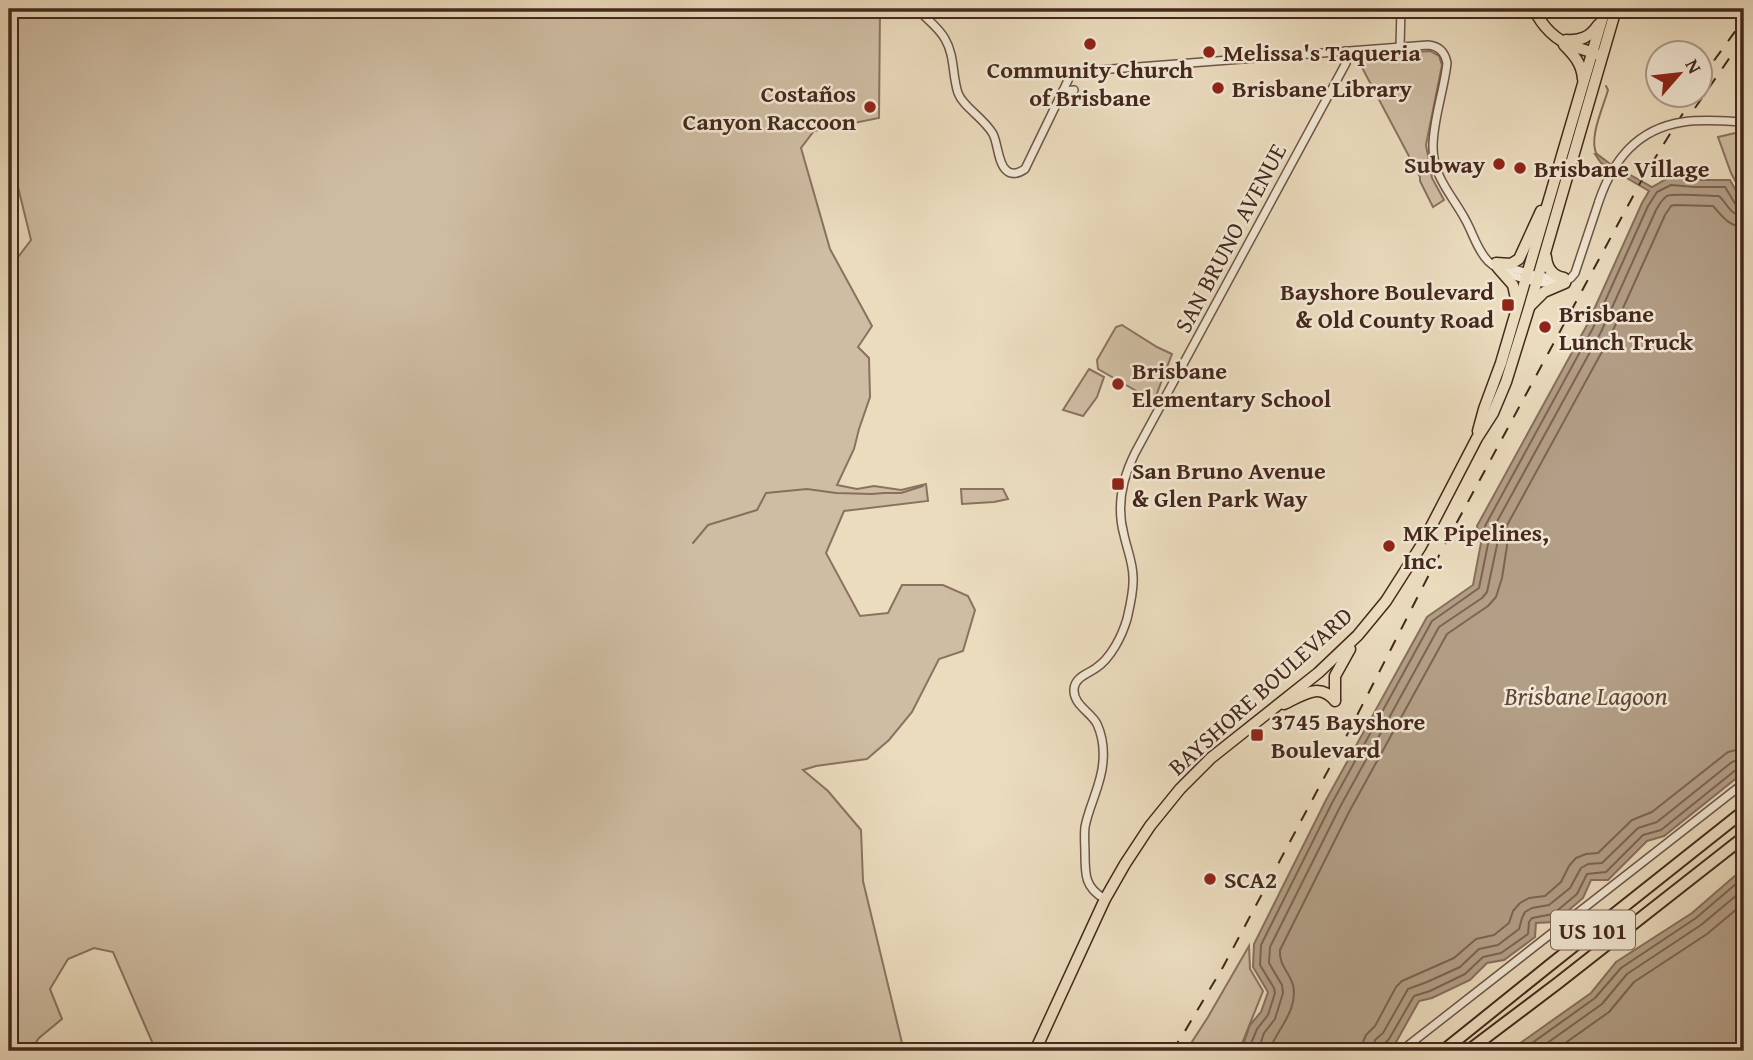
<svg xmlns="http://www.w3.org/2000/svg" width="1753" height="1060" font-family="'Gentium Book Plus',serif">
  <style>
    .green { fill: #cfbda3; stroke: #8a7260; stroke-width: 2 }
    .water { fill: #b39f87; stroke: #876f5d; stroke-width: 2 }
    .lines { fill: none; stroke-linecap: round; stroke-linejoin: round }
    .shore { stroke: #7c6452; stroke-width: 2 }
    .stream { stroke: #876f5d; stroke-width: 2 }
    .minor-casing { stroke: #6e5545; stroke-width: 10 }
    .major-casing { stroke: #45281d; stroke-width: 13 }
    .highway-casing { stroke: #45281d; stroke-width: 14 }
    .minor { stroke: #f2e8d5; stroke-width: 7 }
    .major { stroke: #ebdcbe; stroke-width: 10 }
    .highway { stroke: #ebdcbe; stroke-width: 10 }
    .rail { stroke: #45281d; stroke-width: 2; stroke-dasharray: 12 12; stroke-linecap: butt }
    .minor-bridge-casing { stroke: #6e5545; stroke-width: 10; stroke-linecap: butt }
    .minor-bridge { stroke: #f2e8d5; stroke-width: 7 }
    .poi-dot { fill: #8f2418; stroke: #f2e8d5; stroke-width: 2.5 }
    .labels { text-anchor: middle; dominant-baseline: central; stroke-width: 5; stroke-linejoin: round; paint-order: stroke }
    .shield { fill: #f2e8d5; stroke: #796254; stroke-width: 2 }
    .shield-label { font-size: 23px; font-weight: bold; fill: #45281d }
    .poi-label { font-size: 24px; font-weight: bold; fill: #45281d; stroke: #f2e8d5; text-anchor: start }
    .street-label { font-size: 24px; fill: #45281d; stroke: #f2e8d5 }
    .water-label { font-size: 26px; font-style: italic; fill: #604638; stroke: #f2e8d5 }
  </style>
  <rect width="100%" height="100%" fill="#ebdcbe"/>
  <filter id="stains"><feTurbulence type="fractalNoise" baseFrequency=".00286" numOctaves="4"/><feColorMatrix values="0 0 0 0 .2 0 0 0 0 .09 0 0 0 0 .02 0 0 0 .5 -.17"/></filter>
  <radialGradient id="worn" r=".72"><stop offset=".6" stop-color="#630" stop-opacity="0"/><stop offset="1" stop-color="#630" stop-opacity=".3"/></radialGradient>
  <!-- green -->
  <g class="green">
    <path d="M9 9H880L879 118 814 131 801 148 830 249 872 326 858 347 869 358 870 397 859 429 854 449 837 485 857 489 874 486 901 490 926 484 928 501 844 511 826 553 860 616 888 613 902 585H943L968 596 975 610 963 651 939 659 912 712 889 740 867 759 816 766 803 770 828 791 861 830 863 881 903 1047 906 1051H156L113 952 94 948 68 959 50 989 62 1019 39 1038 30 1051H9V875L18 851 9 824V269L31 240 16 179 9 181Z"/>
    <path d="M1430 51 1439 56 1442 65 1426 145 1432 178 1444 200 1433 207 1420 181V177L1358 60 1361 57Z"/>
    <path d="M1744 131V197L1731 173 1718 137Z"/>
    <path d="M1122 325 1157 347 1172 354 1154 401 1098 369 1097 360 1116 327Z"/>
    <path d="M1089 369 1104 377 1097 397 1083 416 1063 410Z"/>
    <path d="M961 489H1003L1008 499 994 502 962 504Z"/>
    <path d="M1249 946 1250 969 1263 991 1239 1051H1186L1208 1017Z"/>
  </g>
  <!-- water -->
  <g class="water">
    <path d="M1595 154H1597L1609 163 1652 187 1670 177 1695 180H1730L1744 205V772L1664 836 1647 841 1608 880H1591L1583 898 1555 922 1536 923 1535 937 1504 960 1487 963 1470 980 1432 998 1419 1001 1395 1044 1385 1051H1241L1250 1025 1261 1012 1268 992 1253 967 1254 944 1326 800 1427 617 1473 585 1481 543 1477 526 1587 325 1642 203 1649 191 1601 163Z"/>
    <path d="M1744 868V1051H1509L1591 993 1616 962 1692 913Z"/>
  </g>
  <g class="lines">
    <!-- shore -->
    <g class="shore">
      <path d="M1248 1051 1257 1029 1268 1015 1275 993 1274 988 1260 965 1261 945 1332 803 1432 621 1479 588 1488 544 1485 526 1593 328 1648 206 1657 192 1671 185 1695 187H1725L1736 205 1744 207"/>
      <path d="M1258 1051 1264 1033 1275 1019 1283 993 1282 985 1269 963 1270 947 1340 807 1439 627 1482 598 1487 592 1497 545 1494 527 1601 332 1656 210C1659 205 1662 199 1667 196 1672 193 1709 196 1719 196 1728 204 1729 215 1744 216"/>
      <path d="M1269 1051C1276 1031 1299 1010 1293 985 1289 971 1279 966 1280 950L1349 812 1447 634 1488 606 1496 597 1502 578 1507 546 1505 529 1610 337 1665 215 1671 206 1674 205 1713 206C1723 217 1728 226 1744 227"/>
      <path d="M1362 1051 1363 1042 1366 1035 1375 1026 1396 987 1402 981 1454 958 1476 939 1494 935 1509 923 1513 911 1520 903 1529 898 1545 896 1561 882 1569 866 1576 858 1586 854 1598 853 1632 820 1652 812 1728 752 1744 748"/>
      <path d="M1373 1051 1375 1040 1383 1033 1408 989 1427 982 1460 967 1479 949 1498 945 1519 929 1522 918 1525 912 1532 908 1549 905 1570 888 1581 868 1588 864 1602 863 1638 828 1657 822 1732 762 1744 758"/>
      <path d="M1381 1051 1383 1045 1389 1039 1414 996 1430 991 1465 974 1483 957 1501 953 1528 934 1529 922 1532 918 1553 914 1577 894 1587 874 1606 872 1643 835 1661 830 1737 769 1744 767"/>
      <path d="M1521 1051 1595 998 1621 968 1696 918 1744 877"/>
      <path d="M1536 1051 1602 1004 1627 974 1701 925 1744 889"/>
      <path d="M1554 1051 1609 1012 1634 982 1707 934 1744 903"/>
    </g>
    <!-- stream -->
    <g class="stream">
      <path d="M1594 17 1595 9"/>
      <path d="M1569 18H1585L1594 15"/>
      <path d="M1597 155C1588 139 1603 108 1608 90L1606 86"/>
      <path d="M693 543 708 525 757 510 766 493 807 489 836 493 872 494 884 493H901L923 486"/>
    </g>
    <defs>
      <g id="minor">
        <path d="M919 11C928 20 939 28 945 39 955 56 952 75 958 93 963 107 984 118 993 134 998 144 998 163 1006 170 1012 176 1019 173 1025 169L1072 72 1428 45C1439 46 1445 52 1447 63 1444 91 1433 119 1433 147 1433 177 1452 195 1465 219 1473 233 1477 250 1488 261 1501 273 1516 277 1532 281 1548 284 1564 289 1575 273L1599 201"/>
        <path d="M1400 47 1401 9"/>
        <path d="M1063 91 1074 90"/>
        <path d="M1504 266 1538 276 1561 279"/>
        <path d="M1105 899C1085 888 1085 875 1085 854 1085 845 1084 836 1085 827 1089 805 1102 784 1103 761 1104 749 1102 735 1097 724 1091 712 1073 705 1074 689 1075 677 1088 674 1096 668 1111 658 1122 636 1127 619 1130 606 1134 590 1133 577 1133 563 1127 549 1124 535 1116 506 1122 479 1135 453L1346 63V51"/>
        <path d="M1401 1051 1744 783"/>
      </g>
      <g id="major">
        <path d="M1534 9C1542 26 1556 41 1575 47 1582 49 1589 51 1596 54"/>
        <path d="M1566 40C1581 41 1590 37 1598 25"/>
        <path d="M1564 45C1574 55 1582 64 1583 79"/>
        <path d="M1546 257C1547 268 1552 276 1564 278"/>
        <path d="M1496 263 1511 264 1519 259 1541 211"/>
        <path d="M1498 268 1513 285 1517 303"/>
        <path d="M1531 305 1544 292 1565 283"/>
        <path d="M1478 431 1484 409 1501 363 1605 9"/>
        <path d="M1335 700V676L1350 649"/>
        <path d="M1284 704C1302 696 1319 681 1335 701"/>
        <path d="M1035 1051 1105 899 1125 864 1150 826 1180 789 1211 758 1318 673 1358 635 1386 601 1421 546 1477 438 1493 413 1506 382 1529 308 1616 9"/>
      </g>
      <g id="highway">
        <path d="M1443 1051 1550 965 1744 811"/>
        <path d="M1468 1051 1558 983 1744 837"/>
      </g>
    </defs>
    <!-- minor casing -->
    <use href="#minor" class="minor-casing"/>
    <!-- major casing -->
    <use href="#major" class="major-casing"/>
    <!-- highway casing -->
    <use href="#highway" class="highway-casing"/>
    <!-- minor -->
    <use href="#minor" class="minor"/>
    <!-- major -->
    <use href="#major" class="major"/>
    <!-- highway -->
    <use href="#highway" class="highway"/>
    <!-- rail -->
    <g class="rail">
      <path d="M1700 80 1744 19"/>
      <path d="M1695 108 1744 37"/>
      <path d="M1172 1051 1185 1031 1223 967 1348 733 1436 561 1645 174 1695 94"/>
    </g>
    <defs>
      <path id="minor-bridge" d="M1599 201C1613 160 1637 129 1683 122 1703 119 1724 121 1744 122"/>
    </defs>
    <!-- minor-bridge casing -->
    <use href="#minor-bridge" class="minor-bridge-casing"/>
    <!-- minor-bridge -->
    <use href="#minor-bridge" class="minor-bridge"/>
  </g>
  <!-- markers -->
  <g class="poi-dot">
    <circle cx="1090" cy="44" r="7"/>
    <circle cx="1209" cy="52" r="7"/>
    <circle cx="1218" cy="88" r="7"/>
    <circle cx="870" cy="107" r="7"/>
    <circle cx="1499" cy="164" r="7"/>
    <circle cx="1520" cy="168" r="7"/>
    <rect x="1501" y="298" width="14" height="14" rx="3.5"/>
    <circle cx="1545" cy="327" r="7"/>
    <circle cx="1118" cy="384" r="7"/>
    <rect x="1111" y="477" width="14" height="14" rx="3.5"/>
    <circle cx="1389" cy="546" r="7"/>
    <rect x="1250" y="728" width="14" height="14" rx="3.5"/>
    <circle cx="1210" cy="879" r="7"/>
  </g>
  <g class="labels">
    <!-- shield labels -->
    <rect class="shield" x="1551" y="910.5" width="84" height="39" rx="5"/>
    <g class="shield-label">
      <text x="1593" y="930">US 101</text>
    </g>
    <!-- poi labels -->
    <g class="poi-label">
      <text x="1223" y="52">Melissa's Taqueria</text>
      <text x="1090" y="69" text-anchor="middle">Community Church<tspan x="1090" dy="28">of Brisbane</tspan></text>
      <text x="1232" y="88">Brisbane Library</text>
      <text x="856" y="93" text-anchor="end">Costaños<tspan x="856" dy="28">Canyon Raccoon</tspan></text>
      <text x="1485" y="164" text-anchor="end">Subway</text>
      <text x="1534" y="168">Brisbane Village</text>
      <text x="1494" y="291" text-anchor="end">Bayshore Boulevard<tspan x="1494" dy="28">&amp; Old County Road</tspan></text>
      <text x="1559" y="313">Brisbane<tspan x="1559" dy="28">Lunch Truck</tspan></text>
      <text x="1132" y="370">Brisbane<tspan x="1132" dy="28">Elementary School</tspan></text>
      <text x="1132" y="470">San Bruno Avenue<tspan x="1132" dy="28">&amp; Glen Park Way</tspan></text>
      <text x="1403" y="532">MK Pipelines,<tspan x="1403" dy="28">Inc.</tspan></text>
      <text x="1271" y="721">3745 Bayshore<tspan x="1271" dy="28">Boulevard</tspan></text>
      <text x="1224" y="879">SCA2</text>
    </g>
    <!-- street labels -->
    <g class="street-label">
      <text transform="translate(1230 238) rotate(-62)">SAN BRUNO AVENUE</text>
      <text transform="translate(1260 691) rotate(-42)">BAYSHORE BOULEVARD</text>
    </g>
    <!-- water labels -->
    <g class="water-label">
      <text x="1586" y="695">Brisbane Lagoon</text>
    </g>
  </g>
  <!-- margin -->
  <rect width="1753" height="1060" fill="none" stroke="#ebdcbe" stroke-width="35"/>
  <rect x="10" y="10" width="1732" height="1039" fill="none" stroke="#45281d" stroke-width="3.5"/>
  <rect x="18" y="18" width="1718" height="1025" fill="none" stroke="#45281d" stroke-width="2"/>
  <!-- north arrow -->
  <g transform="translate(1679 74) rotate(62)"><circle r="33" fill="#f2e8d5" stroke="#ad9b8b" stroke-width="2"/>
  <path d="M0-5L12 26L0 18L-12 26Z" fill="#8f2418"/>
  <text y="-10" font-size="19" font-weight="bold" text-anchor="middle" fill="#45281d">N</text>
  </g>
  <rect width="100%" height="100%" filter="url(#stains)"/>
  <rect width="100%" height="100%" fill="url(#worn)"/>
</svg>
